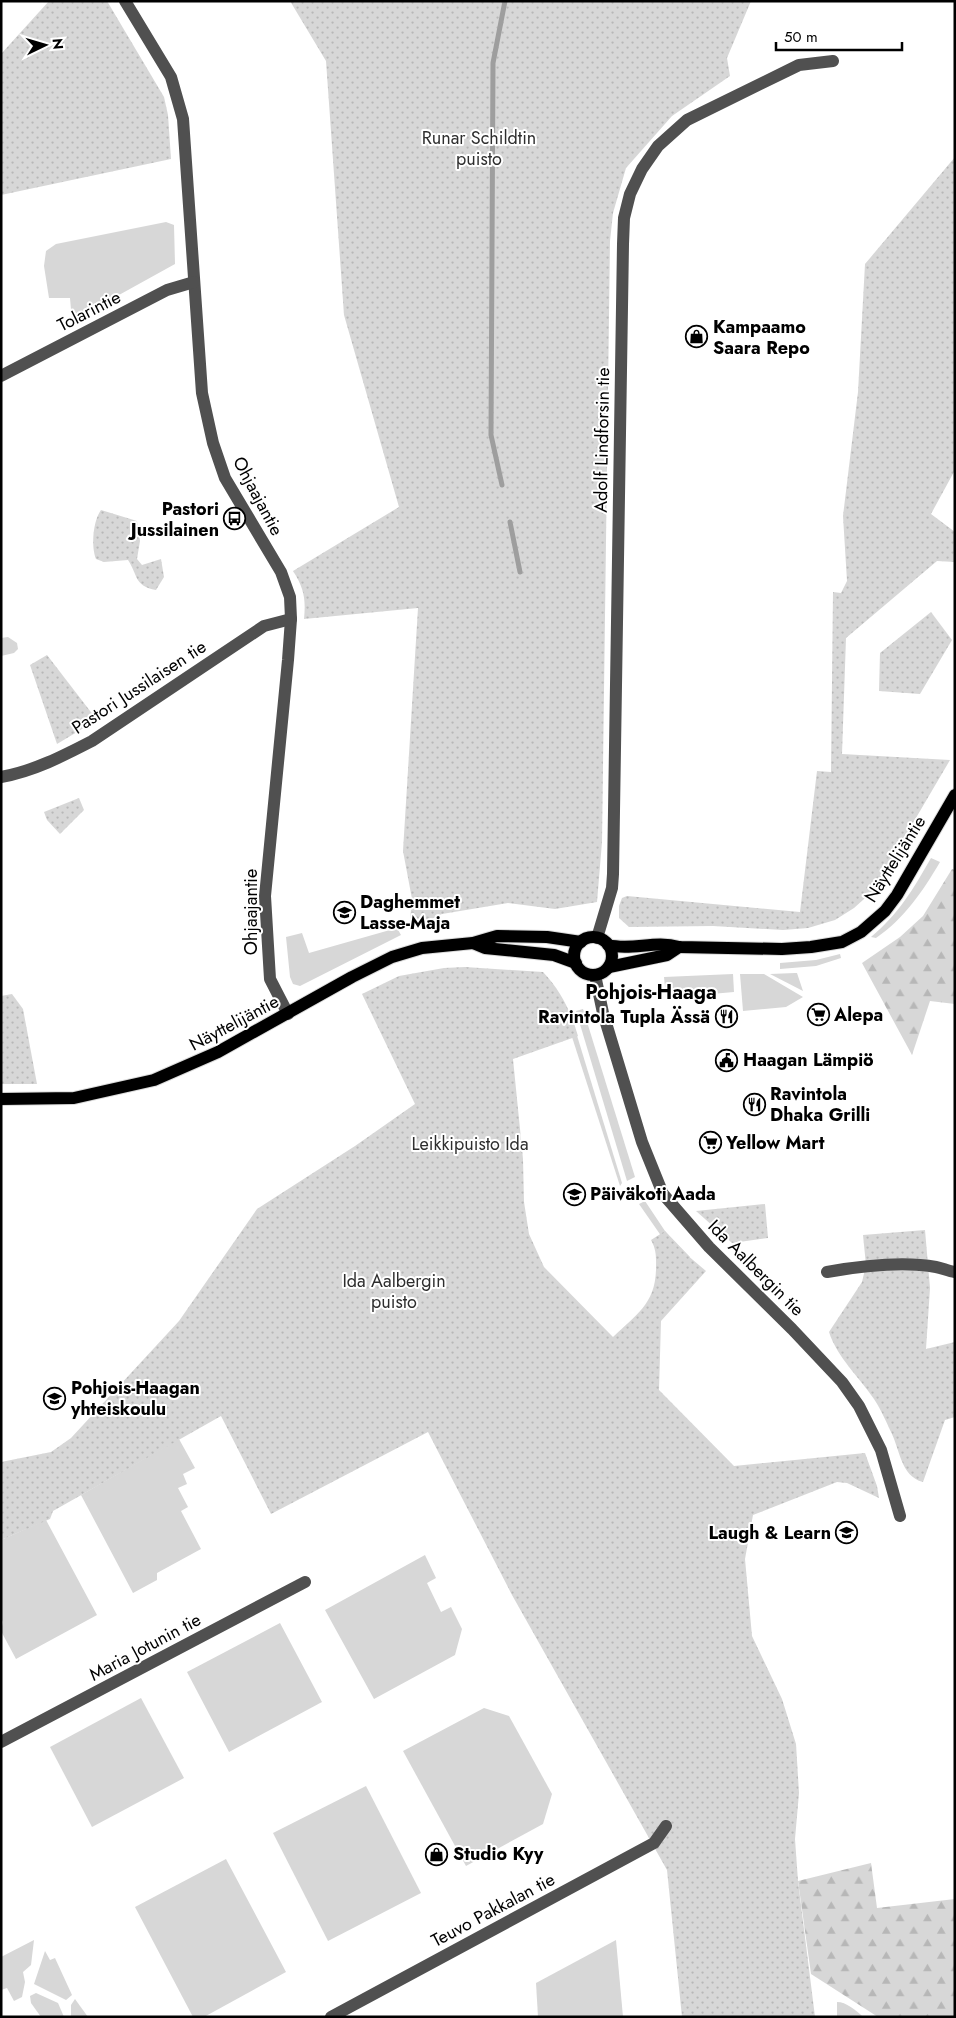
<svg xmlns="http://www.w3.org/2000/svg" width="956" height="2018" font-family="Jost,sans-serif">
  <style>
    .green { fill: #d7d7d7 }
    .forest { fill: url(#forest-firs) }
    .park { fill: url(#park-dots) }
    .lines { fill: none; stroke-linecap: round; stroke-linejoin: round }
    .stream { stroke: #9e9e9e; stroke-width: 5 }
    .major-casing { stroke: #dbdbdb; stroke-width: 14 }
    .minor { stroke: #505050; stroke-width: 12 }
    .major { stroke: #000; stroke-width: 12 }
    .labels { text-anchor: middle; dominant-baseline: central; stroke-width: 4; stroke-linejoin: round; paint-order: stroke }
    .park-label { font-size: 18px; fill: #2e2e2e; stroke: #fff }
    .street-label { font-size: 18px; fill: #000; stroke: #fff }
    .poi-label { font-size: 18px; font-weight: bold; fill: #000; stroke: #fff; text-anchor: start }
    .quarter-label { font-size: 20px; font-weight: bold; fill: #000; stroke: #fff }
  </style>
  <defs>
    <pattern id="forest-firs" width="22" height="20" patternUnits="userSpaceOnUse" patternTransform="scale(1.25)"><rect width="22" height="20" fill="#d7d7d7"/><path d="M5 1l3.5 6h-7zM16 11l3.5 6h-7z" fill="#b7b7b7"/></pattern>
    <pattern id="park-dots" width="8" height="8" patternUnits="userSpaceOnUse" patternTransform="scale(1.25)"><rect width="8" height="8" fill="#d7d7d7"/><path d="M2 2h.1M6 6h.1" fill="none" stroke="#b7b7b7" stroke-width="1.8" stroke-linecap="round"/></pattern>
  </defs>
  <rect width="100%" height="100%" fill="#fff"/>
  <!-- green -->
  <g class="green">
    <path d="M166 222 174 225 175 264 72 321 70 298H49L44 266 46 251 56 244Z"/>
    <path d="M8 637 17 643 18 649 14 653 1 656V638Z"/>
    <path d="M931 858 940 862C923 891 904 919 876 938L871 937C898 915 914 888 931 858Z"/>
    <path d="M397 928 401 935 300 986 293 984 290 977 286 937 302 933 309 953Z"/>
    <path d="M840 954 841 958 816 966 780 969V963L816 960Z"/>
    <path d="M797 973 803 991 770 974 795 973Z"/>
    <path d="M733 974 734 992 666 998 664 977Z"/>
    <path d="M740 974H764L803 997 786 1007 743 1011Z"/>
    <path d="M583 1009 635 1177 627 1181 576 1011Z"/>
    <path d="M575 1029 622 1183 620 1186 572 1037Z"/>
    <path d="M645 1201 665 1231 690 1257 686 1262 664 1240 639 1204Z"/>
    <path d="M179 1439 195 1468 183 1474 187 1484 178 1488 188 1507 181 1511 201 1549 157 1573V1580L133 1593 81 1495Z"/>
    <path d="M46 1520 97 1615 16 1659 1 1631 3 1622 1 1618V1540Z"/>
    <path d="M425 1555 436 1578 427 1583 441 1612 451 1607 462 1629 455 1655 374 1699 325 1610Z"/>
    <path d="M280 1623 322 1702 229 1752 187 1672Z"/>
    <path d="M141 1698 184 1778 92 1827 50 1747Z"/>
    <path d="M484 1708 509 1716 552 1794 543 1824 466 1866 403 1751Z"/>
    <path d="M366 1786 421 1893 328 1941 273 1833Z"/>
    <path d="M226 1859 286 1972 204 2017H193L135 1907Z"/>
    <path d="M34 1940 31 1965 23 1972 25 1982 22 1997 14 2001 7 1988 1 1990V1957Z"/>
    <path d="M616 1940 623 2017H538L536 1983Z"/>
    <path d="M45 1951 50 1960 55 1958 72 1995 66 2000 34 1984Z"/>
    <path d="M36 1993 58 2003 64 2017H41L31 2003 30 1996Z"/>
    <path d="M75 1999 88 2017H71V2005Z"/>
    <path d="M837 2002C846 2002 856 2010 863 2017H837Z"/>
  </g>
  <!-- forest -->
  <g class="forest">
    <path d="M952 869 955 870V1004L930 1001 912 1055 862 963 900 937 923 916Z"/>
    <path d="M871 1863 877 1908 955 1899V2017H878L811 1974 798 1881Z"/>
  </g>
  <!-- park -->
  <g class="park">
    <path d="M49 1H107L164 97 168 115 171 159 1 195V54Z"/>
    <path d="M290 1H751L727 58 730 76 672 116 626 168 613 213 610 241 602 842 597 902 555 909 508 903 442 914 409 930 412 899 403 851 418 608 304 619C306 599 304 588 293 571L399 507 344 315 326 61Z"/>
    <path d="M955 157V470L931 514 955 532V562L937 561 846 638 842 754 950 760 873 891 854 908 835 920 808 928 783 930 713 926 629 927 619 918V906L622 898 627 896 800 912 817 771 831 772 833 592 841 593 847 581 843 516 858 392 865 264Z"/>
    <path d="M101 510 137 521 140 541 137 559 142 565 161 559 164 577 156 590C134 586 138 575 128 560L104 562 96 559C91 546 93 521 101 510Z"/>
    <path d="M931 612 952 640 920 694 879 691 880 653Z"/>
    <path d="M47 655 97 720 57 744 30 665Z"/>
    <path d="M79 798 84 810 60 834 47 820 44 812Z"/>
    <path d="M465 967 543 972C561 991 571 1012 578 1036L513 1059 523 1159 524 1202 529 1234 544 1267 613 1337C636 1315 655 1304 656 1270 656 1258 657 1251 651 1240L665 1231 680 1249 706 1271 661 1321 659 1390 734 1466 865 1453 877 1486 879 1498 847 1483 837 1482 753 1515 745 1559 752 1636 782 1699 796 1744 799 1793 795 1839 798 1881 815 2017H682L667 1870 512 1595 428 1432 271 1514 221 1416 53 1511 50 1519 1 1540V1462L51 1452 71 1438 179 1321 257 1209 355 1146 415 1104 362 994 399 976 444 968Z"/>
    <path d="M12 994 23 1009 37 1084H1V996Z"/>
    <path d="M765 1204 768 1238 732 1243 696 1211Z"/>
    <path d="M925 1230 930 1288 926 1349 955 1342V1417L945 1420 923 1482C900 1476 900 1448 890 1430 885 1419 880 1408 874 1399 859 1377 837 1357 829 1332L862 1282 866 1265 863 1235Z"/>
  </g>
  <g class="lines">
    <!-- stream -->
    <g class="stream">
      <path d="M502 485 491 435 493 63 505 1"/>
      <path d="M510 522 520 572"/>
    </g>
    <defs>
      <g id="major">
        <circle cx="593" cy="956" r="19"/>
        <path d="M473 943 485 948 554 955 576 963"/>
        <path d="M608 945C632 951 655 940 679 947L782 949 811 947 842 942 861 932 885 911 897 895 955 795"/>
        <path d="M609 967 667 955 679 947"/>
        <path d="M1 1099 74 1098 154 1080 218 1052 352 977 392 957 422 948 473 943 497 936 547 937 581 942"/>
      </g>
    </defs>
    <!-- major casing -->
    <use href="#major" class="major-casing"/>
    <!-- minor -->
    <g class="minor">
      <path d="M125 1 171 77 183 119 202 393 213 443 225 478 281 572 290 597 291 619 288 660 265 896 270 979 288 1014"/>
      <path d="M1 376 167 290 194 282"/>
      <path d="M1 777C34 771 63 756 92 741L264 626 291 619"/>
      <path d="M597 938 612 888 613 874 623 244 624 218 630 194 642 169 658 146 687 120 799 65 833 61"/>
      <path d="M595 975 603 1013 642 1142 663 1194 709 1247 792 1329 842 1382 859 1406 881 1450 900 1516"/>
      <path d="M827 1272C861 1266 902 1261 936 1267 942 1268 948 1271 955 1272"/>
      <path d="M1 1742 305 1582"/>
      <path d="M331 2017 654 1843 666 1826"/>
    </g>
    <!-- major -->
    <use href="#major" class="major"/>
  </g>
  <!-- icons -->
  <defs>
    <symbol id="shop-ring" viewBox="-11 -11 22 22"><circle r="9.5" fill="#fff" stroke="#000" stroke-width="1.5"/><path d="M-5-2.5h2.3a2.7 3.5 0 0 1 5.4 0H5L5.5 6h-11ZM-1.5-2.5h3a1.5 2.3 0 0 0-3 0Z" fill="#000"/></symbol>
    <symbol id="bus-ring" viewBox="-11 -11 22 22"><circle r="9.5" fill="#fff" stroke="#000" stroke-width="1.5"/><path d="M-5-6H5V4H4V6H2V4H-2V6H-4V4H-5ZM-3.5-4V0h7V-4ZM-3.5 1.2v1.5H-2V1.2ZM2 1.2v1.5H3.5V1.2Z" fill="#000"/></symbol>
    <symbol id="school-ring" viewBox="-11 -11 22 22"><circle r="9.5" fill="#fff" stroke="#000" stroke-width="1.5"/><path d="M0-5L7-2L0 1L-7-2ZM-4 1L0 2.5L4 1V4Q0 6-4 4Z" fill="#000"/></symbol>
    <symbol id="supermarket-ring" viewBox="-11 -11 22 22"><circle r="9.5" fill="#fff" stroke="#000" stroke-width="1.5"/><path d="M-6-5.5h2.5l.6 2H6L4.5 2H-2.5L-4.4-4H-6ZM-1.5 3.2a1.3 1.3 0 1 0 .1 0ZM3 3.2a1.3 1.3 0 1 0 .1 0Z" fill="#000"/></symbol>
    <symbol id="restaurant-ring" viewBox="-11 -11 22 22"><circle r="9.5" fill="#fff" stroke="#000" stroke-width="1.5"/><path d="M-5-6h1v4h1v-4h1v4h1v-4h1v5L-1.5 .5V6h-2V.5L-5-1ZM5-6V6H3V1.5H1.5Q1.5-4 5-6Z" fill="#000"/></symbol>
    <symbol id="civic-ring" viewBox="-11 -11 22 22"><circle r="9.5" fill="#fff" stroke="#000" stroke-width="1.5"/><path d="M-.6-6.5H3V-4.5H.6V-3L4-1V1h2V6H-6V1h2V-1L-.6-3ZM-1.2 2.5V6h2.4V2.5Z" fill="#000"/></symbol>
  </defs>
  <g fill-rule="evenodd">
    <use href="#shop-ring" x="684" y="324" width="25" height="25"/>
    <use href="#bus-ring" x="222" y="506" width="25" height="25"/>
    <use href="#school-ring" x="332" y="900" width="25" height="25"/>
    <use href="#supermarket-ring" x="806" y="1002" width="25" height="25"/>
    <use href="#restaurant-ring" x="714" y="1004" width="25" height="25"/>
    <use href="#civic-ring" x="714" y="1048" width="25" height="25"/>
    <use href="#restaurant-ring" x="742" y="1092" width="25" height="25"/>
    <use href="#supermarket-ring" x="698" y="1130" width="25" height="25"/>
    <use href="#school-ring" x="562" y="1182" width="25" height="25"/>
    <use href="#school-ring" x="42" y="1386" width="25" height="25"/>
    <use href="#school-ring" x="834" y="1520" width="25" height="25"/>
    <use href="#shop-ring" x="424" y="1842" width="25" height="25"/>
  </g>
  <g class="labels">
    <!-- park labels -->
    <g class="park-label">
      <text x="479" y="138">Runar Schildtin<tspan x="479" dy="21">puisto</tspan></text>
      <text x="470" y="1144">Leikkipuisto Ida</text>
      <text x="394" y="1281">Ida Aalbergin<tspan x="394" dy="21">puisto</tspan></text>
    </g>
    <!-- street labels -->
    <g class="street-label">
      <text transform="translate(89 311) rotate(-27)">Tolarintie</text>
      <text transform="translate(602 440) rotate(-89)">Adolf Lindforsin tie</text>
      <text transform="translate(258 496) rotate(62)">Ohjaajantie</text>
      <text transform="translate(139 687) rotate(-33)">Pastori Jussilaisen tie</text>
      <text transform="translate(895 859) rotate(-58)">Näyttelijäntie</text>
      <text transform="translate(251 912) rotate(-90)">Ohjaajantie</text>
      <text transform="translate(234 1023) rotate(-28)">Näyttelijäntie</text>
      <text transform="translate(756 1268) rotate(45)">Ida Aalbergin tie</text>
      <text transform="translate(145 1647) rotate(-28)">Maria Jotunin tie</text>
      <text transform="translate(493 1910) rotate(-28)">Teuvo Pakkalan tie</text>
    </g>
    <!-- poi labels -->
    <g class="poi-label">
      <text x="713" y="327">Kampaamo<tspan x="713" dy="21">Saara Repo</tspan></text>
      <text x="219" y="509" text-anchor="end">Pastori<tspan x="219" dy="21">Jussilainen</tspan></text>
      <text x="360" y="902">Daghemmet<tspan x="360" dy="21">Lasse-Maja</tspan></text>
      <text x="834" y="1015">Alepa</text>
      <text x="710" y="1017" text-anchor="end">Ravintola Tupla Ässä</text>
      <text x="743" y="1060">Haagan Lämpiö</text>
      <text x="770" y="1094">Ravintola<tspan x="770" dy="21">Dhaka Grilli</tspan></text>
      <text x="726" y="1143">Yellow Mart</text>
      <text x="590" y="1194">Päiväkoti Aada</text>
      <text x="71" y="1388">Pohjois-Haagan<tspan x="71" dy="21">yhteiskoulu</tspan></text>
      <text x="831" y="1533" text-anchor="end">Laugh &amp; Learn</text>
      <text x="453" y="1854">Studio Kyy</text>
    </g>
    <!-- quarter labels -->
    <g class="quarter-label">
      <text x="651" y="992">Pohjois-Haaga</text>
    </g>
  </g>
  <!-- border -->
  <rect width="956" height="2018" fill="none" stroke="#000000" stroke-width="5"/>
  <!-- north arrow -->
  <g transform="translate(45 45) rotate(85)" stroke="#ffffff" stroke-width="4" paint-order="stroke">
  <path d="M0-4L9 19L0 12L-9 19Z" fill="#000000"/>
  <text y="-8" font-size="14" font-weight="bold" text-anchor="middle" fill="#000000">N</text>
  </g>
  <!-- scale -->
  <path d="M776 42v8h126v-8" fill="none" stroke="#000000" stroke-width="2.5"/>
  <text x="784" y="42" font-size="15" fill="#000000" stroke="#ffffff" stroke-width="4" paint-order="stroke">50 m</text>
</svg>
